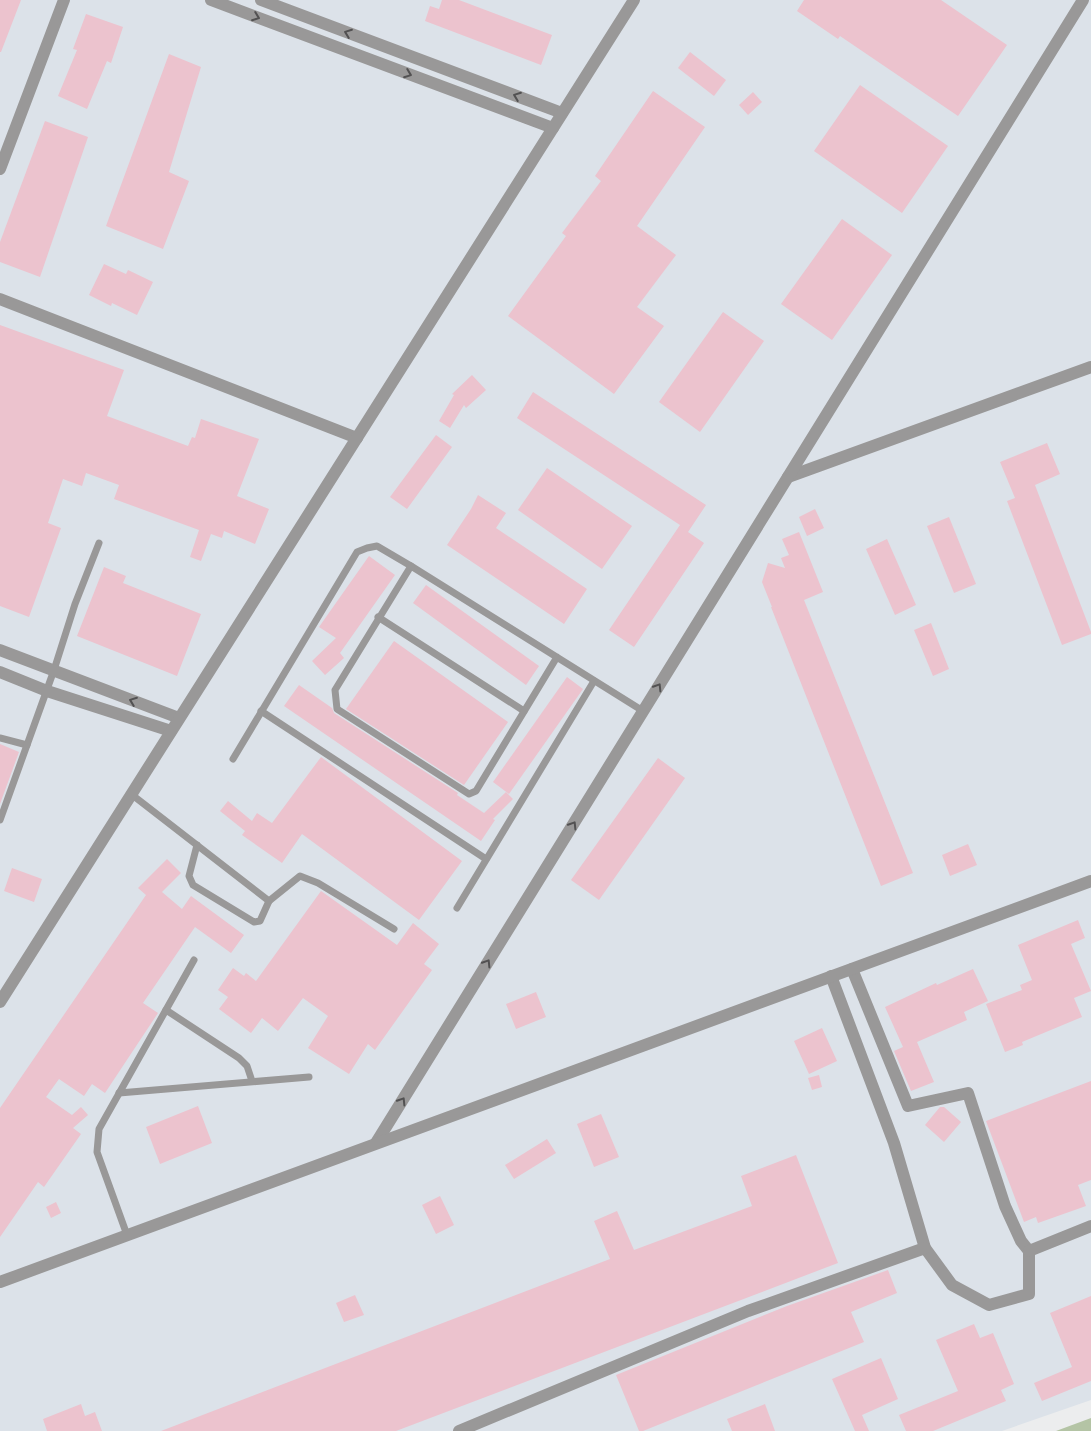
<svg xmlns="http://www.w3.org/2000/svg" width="1091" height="1431" font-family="'Work Sans',sans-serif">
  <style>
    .built { fill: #dce2e9 }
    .green { fill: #b4c4a5 }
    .building { fill: #ecc3ce }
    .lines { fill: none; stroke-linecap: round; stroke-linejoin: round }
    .service { stroke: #999898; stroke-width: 7 }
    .minor { stroke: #999898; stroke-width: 12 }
    .oneway { stroke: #525152 }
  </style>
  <rect width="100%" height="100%" fill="#ecedee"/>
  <!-- built -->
  <path class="built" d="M0 0H1091V1400L1002 1431H0Z"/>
  <!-- green -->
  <path class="green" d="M1091 1418V1431H1056Z"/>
  <!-- building -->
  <g class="building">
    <path d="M0 0H21L1 52H0Z"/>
    <path d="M442 0H459L552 35 541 65 425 21 430 6 439 9Z"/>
    <path d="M804 0H941L1007 45 958 116 840 36 838 39 797 11Z"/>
    <path d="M86 14 123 27 111 63 107 61 87 109 58 96 77 50 73 49Z"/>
    <path d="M690 52 726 80 714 96 678 68Z"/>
    <path d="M169 54 201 67 169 172 189 181 163 249 106 226Z"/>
    <path d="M860 85 948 146 902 213 814 151Z"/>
    <path d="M653 91 705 127 637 226 676 255 637 307 664 326 614 394 508 316 566 236 562 233 601 181 595 176Z"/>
    <path d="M753 92 762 102 748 115 739 105Z"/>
    <path d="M45 121 88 137 40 277 0 262V242Z"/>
    <path d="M842 219 892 255 832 340 781 304Z"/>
    <path d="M104 264 126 274 128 270 153 282 137 315 112 303 111 306 89 295Z"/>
    <path d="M723 312 764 341 700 432 659 402Z"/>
    <path d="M0 325 124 370 107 416 188 446 192 437 195 438 201 419 259 439 237 496 269 509 255 544 224 531 222 538 211 534 201 561 190 557 199 530 114 499 119 485 86 473 82 486 63 479 48 523 61 528 29 617 0 606Z"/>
    <path d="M472 375 486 390 466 408 464 405 450 428 439 421 454 395 452 394Z"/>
    <path d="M533 392 706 505 688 532 704 543 634 647 609 630 680 525 517 418Z"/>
    <path d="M436 435 452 447 407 509 390 497Z"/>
    <path d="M1047 443 1060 474 1035 485 1091 632V634L1062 645 1007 501 1015 498 1000 462Z"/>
    <path d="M547 468 632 526 602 569 518 510Z"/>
    <path d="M478 495 506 513 496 528 587 589 564 624 447 545 471 509Z"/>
    <path d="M815 509 824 528 807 536 799 517Z"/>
    <path d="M949 517 976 584 954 593 927 526Z"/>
    <path d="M799 532 823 592 804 600 913 873 881 886 771 607H772L762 582 768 563 785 568 781 558 789 555 782 539Z"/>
    <path d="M887 539 916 605 895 615 866 549Z"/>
    <path d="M369 556 395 575 340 653 344 658 325 675 312 661 336 638 319 627Z"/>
    <path d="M104 567 126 576 123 583 201 614 177 676 77 636Z"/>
    <path d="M426 585 539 666 526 685 413 603Z"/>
    <path d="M931 623 949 669 933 676 914 630Z"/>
    <path d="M394 641 508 722 464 785 346 709Z"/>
    <path d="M567 677 583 689 509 794 493 782Z"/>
    <path d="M299 685 332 708 334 713 458 793 457 795 484 813 506 792 513 799 493 819 495 820 481 841 284 706Z"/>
    <path d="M0 744 19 752 0 804Z"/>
    <path d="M321 757 462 861 419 920 302 834 282 863 242 835 245 831 220 811 228 801 252 821 257 813 272 823Z"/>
    <path d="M658 758 685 778 599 900 571 880Z"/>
    <path d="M968 844 977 865 950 876 942 855Z"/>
    <path d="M167 859 181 873 162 892 182 909 191 896 244 935 231 953 195 927 143 1003 158 1013 105 1093 92 1084 84 1096 59 1079 46 1097 72 1115 81 1107 88 1115 73 1128 81 1134 44 1187 38 1182 0 1237V1108L146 895 138 888Z"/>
    <path d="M12 868 42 879 34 902 4 891Z"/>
    <path d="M321 891 397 945 413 923 439 944 424 964 432 970 375 1050 368 1044 349 1074 308 1048 328 1016 303 998 278 1031 262 1018 251 1033 219 1009 228 997 218 990 233 968 244 976 246 973 256 981Z"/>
    <path d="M1078 920 1085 938 1071 944 1091 991 1074 998 1082 1017 1022 1042 1023 1045 1005 1052 986 1004 1022 990 1020 985 1032 980 1018 945Z"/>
    <path d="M973 969 988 1001 964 1012 967 1020 917 1042 934 1082 911 1091 894 1051 903 1047 885 1007 936 983 937 985Z"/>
    <path d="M536 992 546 1017 516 1029 506 1004Z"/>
    <path d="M822 1028 837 1061 809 1074 794 1041Z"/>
    <path d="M819 1075 822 1087 812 1090 808 1078Z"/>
    <path d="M1091 1081V1180L1078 1185 1086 1206 1038 1223 1036 1217 1024 1222 986 1121Z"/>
    <path d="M198 1106 212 1143 160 1164 146 1127Z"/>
    <path d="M940 1107H944L961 1122 944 1142 925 1125Z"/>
    <path d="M601 1114 619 1157 594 1167 577 1124Z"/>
    <path d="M547 1139 556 1153 514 1179 505 1165Z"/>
    <path d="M796 1155 838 1263 396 1431H161L610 1259 594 1221 617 1211 634 1250 752 1206 741 1176Z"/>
    <path d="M440 1196 454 1225 436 1234 422 1205Z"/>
    <path d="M56 1202 61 1213 51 1218 46 1207Z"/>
    <path d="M888 1270 897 1293 851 1312 864 1342 643 1431H639L616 1375 787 1306Z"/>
    <path d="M355 1295 364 1315 344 1322 336 1303Z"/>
    <path d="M1091 1296V1381L1042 1401 1034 1383 1072 1367 1050 1313Z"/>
    <path d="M974 1324 980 1338 993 1333 1014 1384 1001 1390 1006 1401 933 1431H906L899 1415 958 1391 936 1340Z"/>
    <path d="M881 1358 898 1399 862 1415 869 1431H855L832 1379Z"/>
    <path d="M81 1404 85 1416 95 1412 102 1431H47L43 1419Z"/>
    <path d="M765 1404 775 1431H732L727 1419Z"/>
  </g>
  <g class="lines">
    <!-- service -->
    <g class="service">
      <path d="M378 617 524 711"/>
      <path d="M557 657 476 791 469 794 337 709 335 690 411 566 643 711"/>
      <path d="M261 711 486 859"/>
      <path d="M0 738 27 745"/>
      <path d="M233 759 357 552 367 548 377 546 411 566"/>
      <path d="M131 794 269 901 300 876 318 883 394 929"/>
      <path d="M0 820 54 670 75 604 99 543"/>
      <path d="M197 845 189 876 193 885 254 922 260 921 269 901"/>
      <path d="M457 908 594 681"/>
      <path d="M166 1010 239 1058 247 1066 252 1081"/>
      <path d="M119 1093 309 1077"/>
      <path d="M127 1235 97 1152 99 1129 194 960"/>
    </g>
    <!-- minor -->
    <g class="minor">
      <path d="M211 0 553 128"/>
      <path d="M261 0 562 113"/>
      <path d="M0 169 64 0"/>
      <path d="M0 299 357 438"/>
      <path d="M788 477 1091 367"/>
      <path d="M0 650 179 718"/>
      <path d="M0 672 47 691 171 731"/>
      <path d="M831 976 894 1143 925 1248 952 1285 989 1305 1029 1294V1251L1021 1241 1005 1206 968 1093 908 1106 852 969"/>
      <path d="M0 1002 634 0"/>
      <path d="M376 1143 1083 0"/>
      <path d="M1029 1251 1091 1226"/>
      <path d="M0 1282 1091 881"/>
      <path d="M459 1431 748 1311 925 1248"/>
    </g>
  </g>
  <!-- one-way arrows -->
  <defs><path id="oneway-chevron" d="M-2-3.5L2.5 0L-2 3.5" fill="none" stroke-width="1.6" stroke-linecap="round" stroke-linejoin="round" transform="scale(1.25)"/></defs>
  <g class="oneway">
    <use href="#oneway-chevron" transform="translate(256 17) rotate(21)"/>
    <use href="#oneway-chevron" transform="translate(348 33) rotate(-159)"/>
    <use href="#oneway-chevron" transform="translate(408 74) rotate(21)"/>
    <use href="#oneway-chevron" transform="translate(517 96) rotate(-159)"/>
    <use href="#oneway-chevron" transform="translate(658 687) rotate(-58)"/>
    <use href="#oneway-chevron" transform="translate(133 701) rotate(-159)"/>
    <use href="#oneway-chevron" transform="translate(573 825) rotate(-58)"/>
    <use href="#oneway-chevron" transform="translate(487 963) rotate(-58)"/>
    <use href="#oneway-chevron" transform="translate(402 1101) rotate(-58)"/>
  </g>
</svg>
